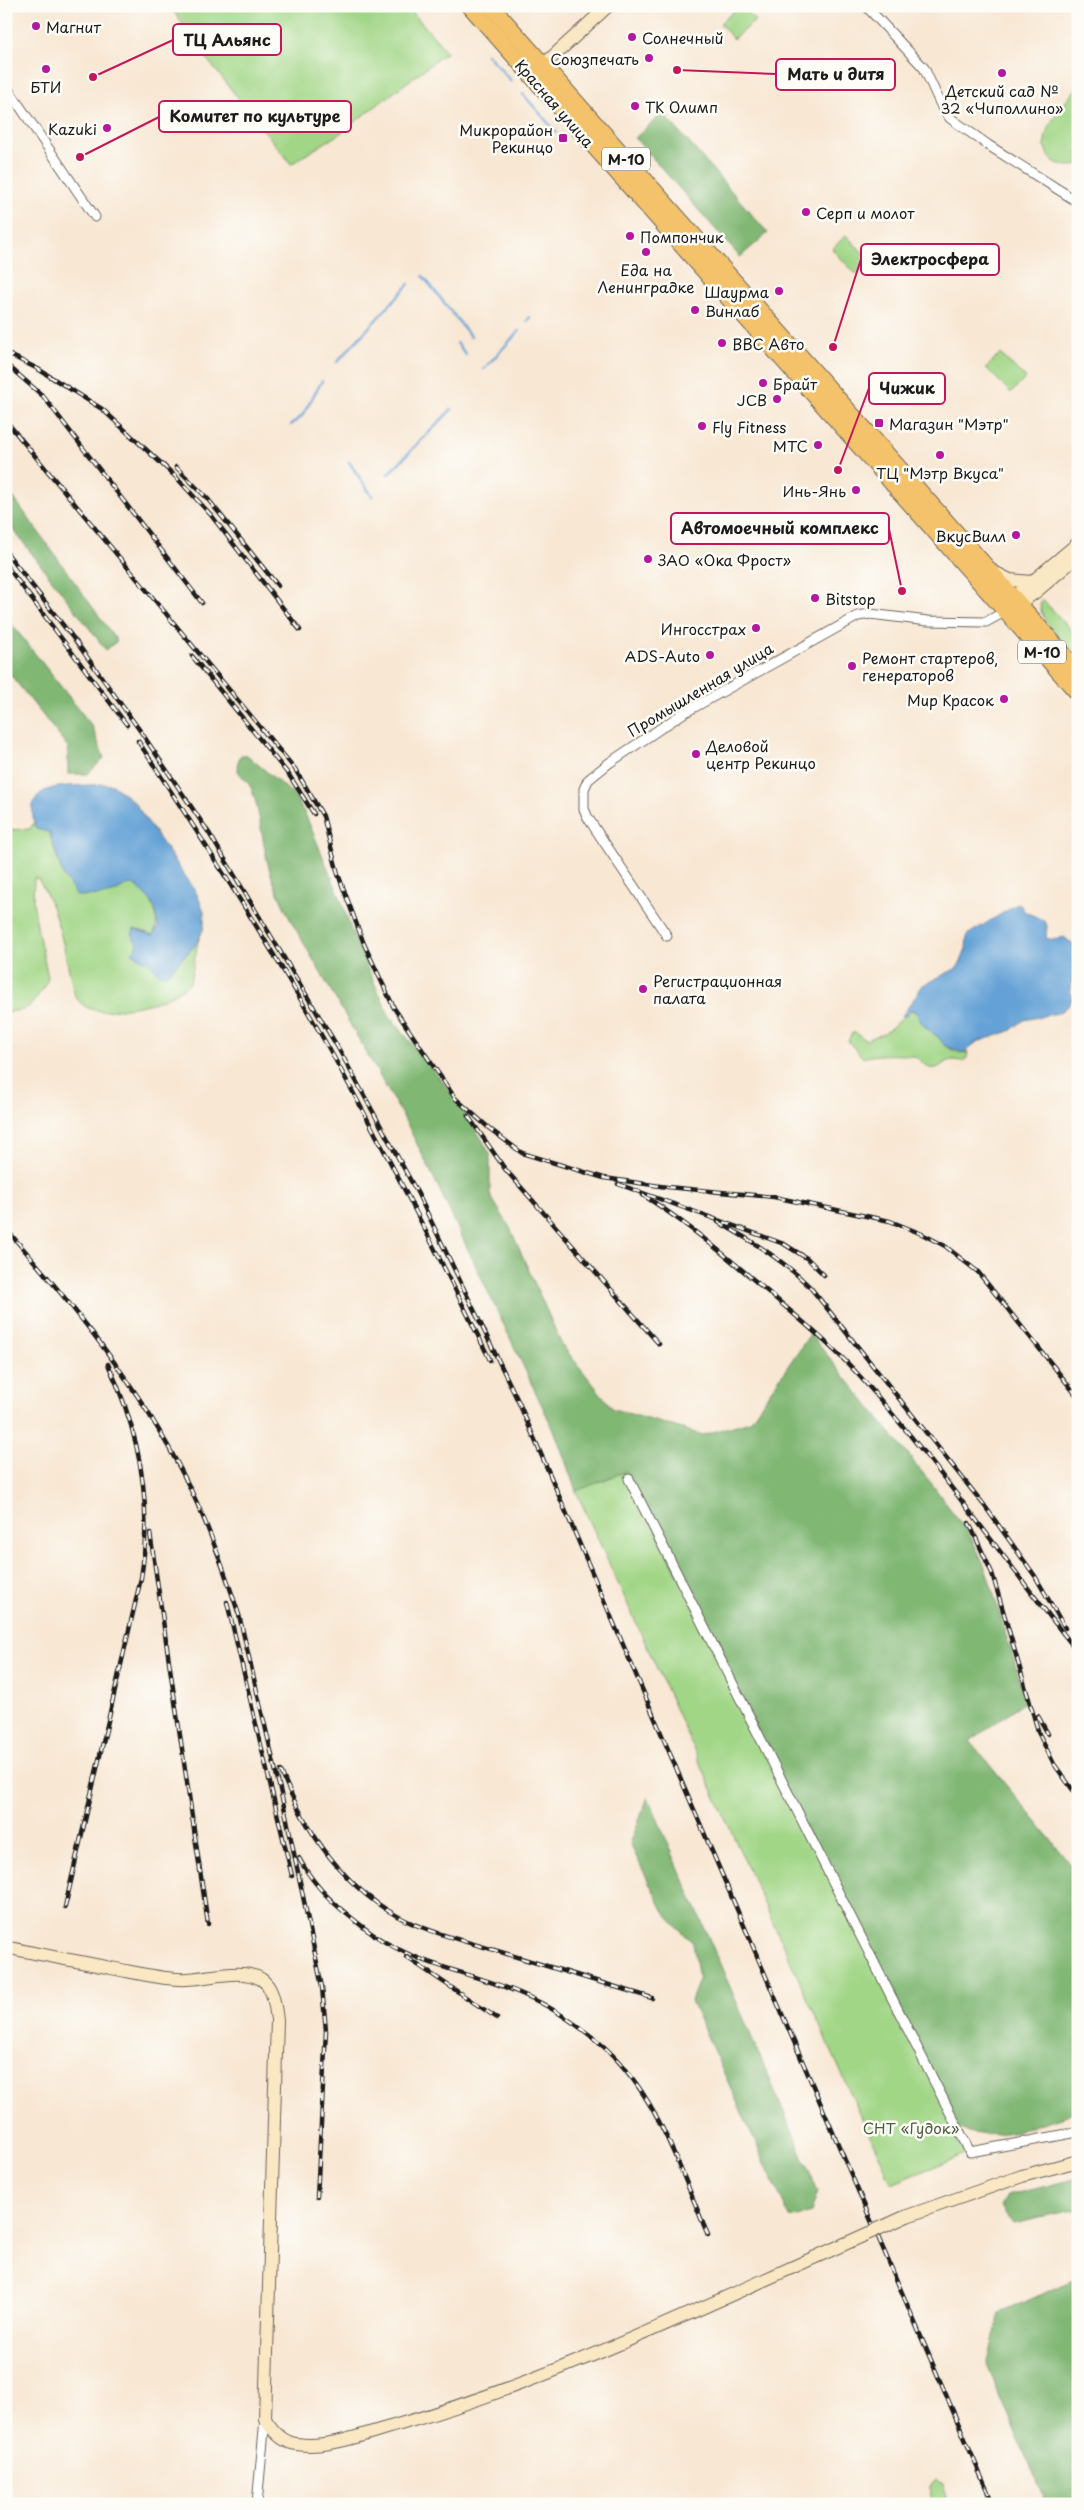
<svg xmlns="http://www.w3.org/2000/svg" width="1084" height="2510" font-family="'Playpen Sans',sans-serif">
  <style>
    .green { fill: #a1d686; stroke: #5e7951 }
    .forest { fill: #80b773; stroke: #4e6a48 }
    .water { fill: #64a1d6; stroke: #405e79 }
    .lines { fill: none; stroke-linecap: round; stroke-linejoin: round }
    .stream { stroke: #64a1d6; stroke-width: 2.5 }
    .street-casing { stroke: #69635c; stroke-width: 11 }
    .secondary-casing { stroke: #69635c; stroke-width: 14 }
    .highway-casing { stroke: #69635c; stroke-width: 18 }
    .street { stroke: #fff; stroke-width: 9 }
    .secondary { stroke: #fae7c3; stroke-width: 12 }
    .highway { stroke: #f3c26a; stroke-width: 16 }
    .rail-casing { stroke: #1c1c1c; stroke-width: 4.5 }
    .rail { stroke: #fdfcf7; stroke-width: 2.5; stroke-dasharray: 8; stroke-linecap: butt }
    .secondary-bridge-casing { stroke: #69635c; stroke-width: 14; stroke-linecap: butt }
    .secondary-bridge { stroke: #fae7c3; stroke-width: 12 }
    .poi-dot { fill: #b5179e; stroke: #fdfcf7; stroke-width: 2 }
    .labels { text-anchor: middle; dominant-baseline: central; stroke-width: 5; stroke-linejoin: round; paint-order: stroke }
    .shield { fill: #fdfcf7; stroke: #605f5e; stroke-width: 1 }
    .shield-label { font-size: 14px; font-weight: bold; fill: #1c1c1c }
    .poi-label { font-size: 15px; fill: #1c1c1c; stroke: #fdfcf7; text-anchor: start }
    .street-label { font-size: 15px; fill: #1c1c1c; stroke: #fdfcf7 }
    .park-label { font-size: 15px; fill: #4b5d41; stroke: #fdfcf7 }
    .leader { fill: none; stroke: #c2185b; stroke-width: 2 }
    .callout-dot { fill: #c2185b; stroke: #fdfcf7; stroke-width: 2 }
    .callout { fill: #fdfcf7; stroke: #c2185b; stroke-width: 2 }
    .callout-label { font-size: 16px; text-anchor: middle; font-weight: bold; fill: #1c1c1c }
  </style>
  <rect width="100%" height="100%" fill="#fdfcf7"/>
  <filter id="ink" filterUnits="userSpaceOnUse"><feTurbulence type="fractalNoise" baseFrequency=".02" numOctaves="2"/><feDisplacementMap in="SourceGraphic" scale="10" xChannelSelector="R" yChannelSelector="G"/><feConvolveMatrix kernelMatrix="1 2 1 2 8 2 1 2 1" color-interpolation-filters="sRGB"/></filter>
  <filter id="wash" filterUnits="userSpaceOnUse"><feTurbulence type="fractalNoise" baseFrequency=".0096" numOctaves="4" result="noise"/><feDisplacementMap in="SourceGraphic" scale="20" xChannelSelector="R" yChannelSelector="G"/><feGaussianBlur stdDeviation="1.12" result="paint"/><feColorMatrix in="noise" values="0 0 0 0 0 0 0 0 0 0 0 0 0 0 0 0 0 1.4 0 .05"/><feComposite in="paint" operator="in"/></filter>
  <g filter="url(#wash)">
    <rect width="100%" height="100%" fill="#f8e7d3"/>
    <!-- green -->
    <g class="green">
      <path d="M170 6H407L447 52 339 134 291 164 206 58Z"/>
      <path d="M740 6H743L755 21 733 39 720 23Z"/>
      <path d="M1078 86V165C1069 167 1060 166 1052 160 1030 138 1065 104 1078 86Z"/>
      <path d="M846 235 870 260 856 274 832 249Z"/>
      <path d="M1000 354 1026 378 1011 393 986 368Z"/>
      <path d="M1042 599 1078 637V657C1067 644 1032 615 1042 599Z"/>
      <path d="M34 822 36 829 49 832 63 875 84 897C93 894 102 895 111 893 120 891 128 882 137 886 154 893 161 921 153 935L139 930 138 945 159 974 166 975 198 942 190 983C170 999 151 1005 126 1008 106 1011 88 1016 75 996 65 957 60 913 38 879L34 878 33 901 38 932 48 977 46 985 31 1005 23 1010 6 1012V830L30 829Z"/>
      <path d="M911 1010C920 1013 919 1018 923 1024 926 1030 934 1033 938 1037 946 1045 954 1056 968 1052L967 1058 963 1061C960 1061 955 1060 952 1060 944 1061 938 1071 930 1068 925 1067 922 1061 917 1058 908 1053 873 1054 863 1058L848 1041 852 1033H856L865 1040 885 1033Z"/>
      <path d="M626 1471 970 2152 892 2184 576 1491Z"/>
      <path d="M936 2480 943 2484 949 2504H930L931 2486Z"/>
    </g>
    <!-- forest -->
    <g class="forest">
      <path d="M663 113 768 233 740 257 635 138Z"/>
      <path d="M6 487 117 641 106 650 6 520Z"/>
      <path d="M6 617 92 726 104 758 88 774H68V747L6 669Z"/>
      <path d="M241 755H247L294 795 306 816 341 900 355 941 389 1015 452 1094 481 1138 490 1154V1195L510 1228 562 1345 613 1409 703 1435 750 1421 810 1334 931 1483 971 1537 986 1569 1026 1701 970 1741 1078 1873V2112C1037 2122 998 2146 957 2128L626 1471 576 1491 556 1435 434 1178 406 1122 290 919C279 896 269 875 265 850 261 830 259 810 252 790 246 774 230 775 241 755Z"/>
      <path d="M648 1797 818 2191 811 2212 790 2218 691 2001 699 1980 693 1943 665 1914 630 1844Z"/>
      <path d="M1078 2178V2209L1012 2223 1001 2206 1007 2196Z"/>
      <path d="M1078 2278V2504H1046L987 2365 1000 2313Z"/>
    </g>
    <!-- water -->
    <g class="water">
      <path d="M102 784 113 785 134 802 195 890 204 911V927L198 942 166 975 159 974 148 962 132 953 138 945 132 935 134 929 153 935 158 927 155 910 151 901 137 886 127 885 113 893 102 895 77 896 63 875 49 832 36 829C19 778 69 788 102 784Z"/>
      <path d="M1019 903 1024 911 1045 921 1047 926 1046 938 1054 940 1064 937 1078 948V977C1069 982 1068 991 1074 998L1068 1006 1058 1013 1024 1020 1010 1031 977 1042 964 1053 945 1046 939 1038 923 1025 915 1011 911 1010 904 1017 902 1016 923 985 957 968 961 962 966 949 967 935Z"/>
    </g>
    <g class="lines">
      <!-- stream -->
      <g class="stream">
        <path d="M487 54 511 81"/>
        <path d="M523 94 556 132"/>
        <path d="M423 276 471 337"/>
        <path d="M527 321 530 317"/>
        <path d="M457 343 466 355"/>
        <path d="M337 362 409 284"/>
        <path d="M484 369 519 331"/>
        <path d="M291 425 302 416 322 381"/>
        <path d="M349 462 372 496"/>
        <path d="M388 474 452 409"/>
      </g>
    </g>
  </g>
  <g filter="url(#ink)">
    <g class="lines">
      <defs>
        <g id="street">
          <path d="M866 6 924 68 942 107 950 118 988 145 1078 202"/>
          <path d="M6 86 95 217"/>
          <path d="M667 936 588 818 584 809V789L588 780 609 763 682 714 858 616 870 614 928 621 986 622 1006 611"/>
          <path d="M629 1479 970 2152 1078 2132"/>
          <path d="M257 2504 265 2419"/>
        </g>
        <g id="secondary">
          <path d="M538 70 608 6"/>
          <path d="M994 572 1010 580 1031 582"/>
          <path d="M1009 605 1014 597 1078 543"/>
          <path d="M1013 608 1037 591 1078 556"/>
          <path d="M6 1947C41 1955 76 1961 111 1968 133 1972 156 1978 178 1979 203 1981 238 1966 261 1979 274 1987 275 2007 277 2020L265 2419C272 2430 283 2443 297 2444 329 2449 366 2433 397 2425 546 2382 687 2314 829 2251"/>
          <path d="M907 2216 1022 2176 1078 2161"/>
        </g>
        <g id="highway">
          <path d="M470 6 1078 693"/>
          <path d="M491 6 1078 671"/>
        </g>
      </defs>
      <!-- street casing -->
      <use href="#street" class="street-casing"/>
      <!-- secondary casing -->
      <use href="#secondary" class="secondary-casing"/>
      <!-- highway casing -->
      <use href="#highway" class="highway-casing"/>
      <!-- street -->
      <use href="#street" class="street"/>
      <!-- secondary -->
      <use href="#secondary" class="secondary"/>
      <!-- highway -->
      <use href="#highway" class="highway"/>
      <defs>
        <g id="rail">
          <path d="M6 353 38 369 102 409 176 477 211 515 300 630"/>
          <path d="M6 364 43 396 202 603"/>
          <path d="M6 421 295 769 323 816 338 874 364 944 394 1008 455 1098 490 1129 522 1153 604 1178 667 1187 774 1197 890 1221 922 1234 945 1246 978 1272 1078 1397"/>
          <path d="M176 467 207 498 278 586"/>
          <path d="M6 552 77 643 141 732 209 833 337 1046 418 1194 519 1403 993 2504"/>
          <path d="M6 565 127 725"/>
          <path d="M192 656 289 775 314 814"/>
          <path d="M138 741C205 843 271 946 331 1052 387 1153 439 1256 490 1360"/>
          <path d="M468 1116 505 1169 659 1344"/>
          <path d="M618 1184 784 1244 808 1259 824 1275"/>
          <path d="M643 1195C690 1225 732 1261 774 1297 802 1321 830 1344 855 1371 935 1459 1003 1559 1078 1652"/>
          <path d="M718 1222C752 1241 782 1259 810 1287L984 1505 1035 1576 1065 1628"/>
          <path d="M6 1229C74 1306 139 1386 185 1478 207 1521 224 1569 239 1615L286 1815 322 1987 326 2031 317 2197"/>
          <path d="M969 1523 992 1573 1039 1734 1054 1764 1078 1797"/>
          <path d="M150 1533 208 1924"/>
          <path d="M227 1602 292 1876"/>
          <path d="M1038 1716 1048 1734"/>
          <path d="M281 1771C305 1831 346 1892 407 1921 437 1935 472 1943 504 1953 553 1968 602 1983 652 1998"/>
          <path d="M299 1858C311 1881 328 1899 348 1915 364 1928 379 1940 398 1949 437 1969 482 1976 522 1994 551 2006 578 2025 602 2045 658 2095 679 2168 708 2235"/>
          <path d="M65 1907 141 1578C153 1504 139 1431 108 1364"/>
          <path d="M406 1957 497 2018"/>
        </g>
      </defs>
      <!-- rail casing -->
      <use href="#rail" class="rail-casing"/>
      <!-- rail -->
      <use href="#rail" class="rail"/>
      <defs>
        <path id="secondary-bridge" d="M829 2251 907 2216"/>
      </defs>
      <!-- secondary-bridge casing -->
      <use href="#secondary-bridge" class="secondary-bridge-casing"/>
      <!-- secondary-bridge -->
      <use href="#secondary-bridge" class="secondary-bridge"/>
    </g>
  </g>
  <!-- markers -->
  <g class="poi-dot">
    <circle cx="36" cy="26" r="5"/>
    <circle cx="632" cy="37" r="5"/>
    <circle cx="649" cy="58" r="5"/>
    <circle cx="46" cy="69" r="5"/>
    <circle cx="1002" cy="73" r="5"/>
    <circle cx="635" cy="106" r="5"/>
    <circle cx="107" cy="128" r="5"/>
    <rect x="558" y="133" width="10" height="10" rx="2.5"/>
    <circle cx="806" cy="212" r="5"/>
    <circle cx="630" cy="236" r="5"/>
    <circle cx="646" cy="252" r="5"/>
    <circle cx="779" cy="291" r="5"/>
    <circle cx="695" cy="310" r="5"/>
    <circle cx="722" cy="343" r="5"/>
    <circle cx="763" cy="383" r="5"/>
    <circle cx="777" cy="399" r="5"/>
    <rect x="874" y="418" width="10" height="10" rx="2.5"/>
    <circle cx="702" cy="426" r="5"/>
    <circle cx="818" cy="445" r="5"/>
    <circle cx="940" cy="455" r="5"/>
    <circle cx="856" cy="490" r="5"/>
    <circle cx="1016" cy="535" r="5"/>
    <circle cx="648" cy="559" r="5"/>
    <circle cx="815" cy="598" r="5"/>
    <circle cx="756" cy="628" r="5"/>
    <circle cx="710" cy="655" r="5"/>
    <circle cx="852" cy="666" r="5"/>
    <circle cx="1004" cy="699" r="5"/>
    <circle cx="696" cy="754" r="5"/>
    <circle cx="643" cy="989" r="5"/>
  </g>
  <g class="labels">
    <!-- shield labels -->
    <g class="shield">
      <rect x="602" y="147.5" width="48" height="23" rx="4"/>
      <rect x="1018" y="640.5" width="48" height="23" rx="4"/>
    </g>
    <g class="shield-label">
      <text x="626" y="159">М-10</text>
      <text x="1042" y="652">М-10</text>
    </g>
    <!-- poi labels -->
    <g class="poi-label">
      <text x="46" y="26">Магнит</text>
      <text x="642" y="37">Солнечный</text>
      <text x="639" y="58" text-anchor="end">Союзпечать</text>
      <text x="46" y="86" text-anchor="middle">БТИ</text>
      <text x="1002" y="90" text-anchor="middle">Детский сад №<tspan x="1002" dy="17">32 «Чиполлино»</tspan></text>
      <text x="645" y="106">ТК Олимп</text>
      <text x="97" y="128" text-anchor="end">Kazuki</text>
      <text x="553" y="129" text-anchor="end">Микрорайон<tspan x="553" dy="17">Рекинцо</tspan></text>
      <text x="816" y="212">Серп и молот</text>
      <text x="640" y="236">Помпончик</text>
      <text x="646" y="269" text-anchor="middle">Еда на<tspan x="646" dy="17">Ленинградке</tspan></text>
      <text x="769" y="291" text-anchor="end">Шаурма</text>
      <text x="705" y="310">Винлаб</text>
      <text x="732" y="343">ВВС Авто</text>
      <text x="773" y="383">Брайт</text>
      <text x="767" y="399" text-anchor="end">JCB</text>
      <text x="889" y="423">Магазин "Мэтр"</text>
      <text x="712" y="426">Fly Fitness</text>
      <text x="808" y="445" text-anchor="end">МТС</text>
      <text x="940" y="472" text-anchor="middle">ТЦ "Мэтр Вкуса"</text>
      <text x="846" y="490" text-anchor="end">Инь-Янь</text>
      <text x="1006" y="535" text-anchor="end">ВкусВилл</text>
      <text x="658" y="559">ЗАО «Ока Фрост»</text>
      <text x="825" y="598">Bitstop</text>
      <text x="746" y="628" text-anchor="end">Ингосстрах</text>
      <text x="700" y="655" text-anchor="end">ADS-Auto</text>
      <text x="862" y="657">Ремонт стартеров,<tspan x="862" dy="17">генераторов</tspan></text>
      <text x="994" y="699" text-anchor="end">Мир Красок</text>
      <text x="706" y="745">Деловой<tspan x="706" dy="17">центр Рекинцо</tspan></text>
      <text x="653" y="980">Регистрационная<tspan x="653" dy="17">палата</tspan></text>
    </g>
    <!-- street labels -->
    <g class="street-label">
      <text transform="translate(555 103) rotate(49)">Красная улица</text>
      <text transform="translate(700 689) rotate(-31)">Промышленная улица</text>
    </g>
    <!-- park labels -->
    <g class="park-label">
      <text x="911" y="2127">СНТ «Гудок»</text>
    </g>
  </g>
  <!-- callouts -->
  <path class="leader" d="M93 77L173 40M677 70L776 74M80 157L159 117M833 347L861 259M838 470L869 388M902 591L889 529"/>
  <g class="callout-dot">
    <circle cx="93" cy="77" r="5"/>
    <circle cx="677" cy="70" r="5"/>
    <circle cx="80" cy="157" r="5"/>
    <circle cx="833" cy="347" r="5"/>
    <circle cx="838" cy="470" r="5"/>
    <circle cx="902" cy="591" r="5"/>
  </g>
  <g class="callout">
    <rect x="173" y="24" width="108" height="31" rx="5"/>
    <rect x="776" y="59" width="119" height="31" rx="5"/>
    <rect x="159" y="101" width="192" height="31" rx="5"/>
    <rect x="861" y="244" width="138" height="31" rx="5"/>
    <rect x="869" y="373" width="76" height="31" rx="5"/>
    <rect x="671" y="513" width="218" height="31" rx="5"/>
  </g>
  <g class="callout-label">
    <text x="227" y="46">ТЦ Альянс</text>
    <text x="836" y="80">Мать и дитя</text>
    <text x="255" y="122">Комитет по культуре</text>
    <text x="930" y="265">Электросфера</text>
    <text x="907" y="394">Чижик</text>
    <text x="780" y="534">Автомоечный комплекс</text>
  </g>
  <!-- margin -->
  <rect width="1084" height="2510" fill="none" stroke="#fdfcf7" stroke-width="25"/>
</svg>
